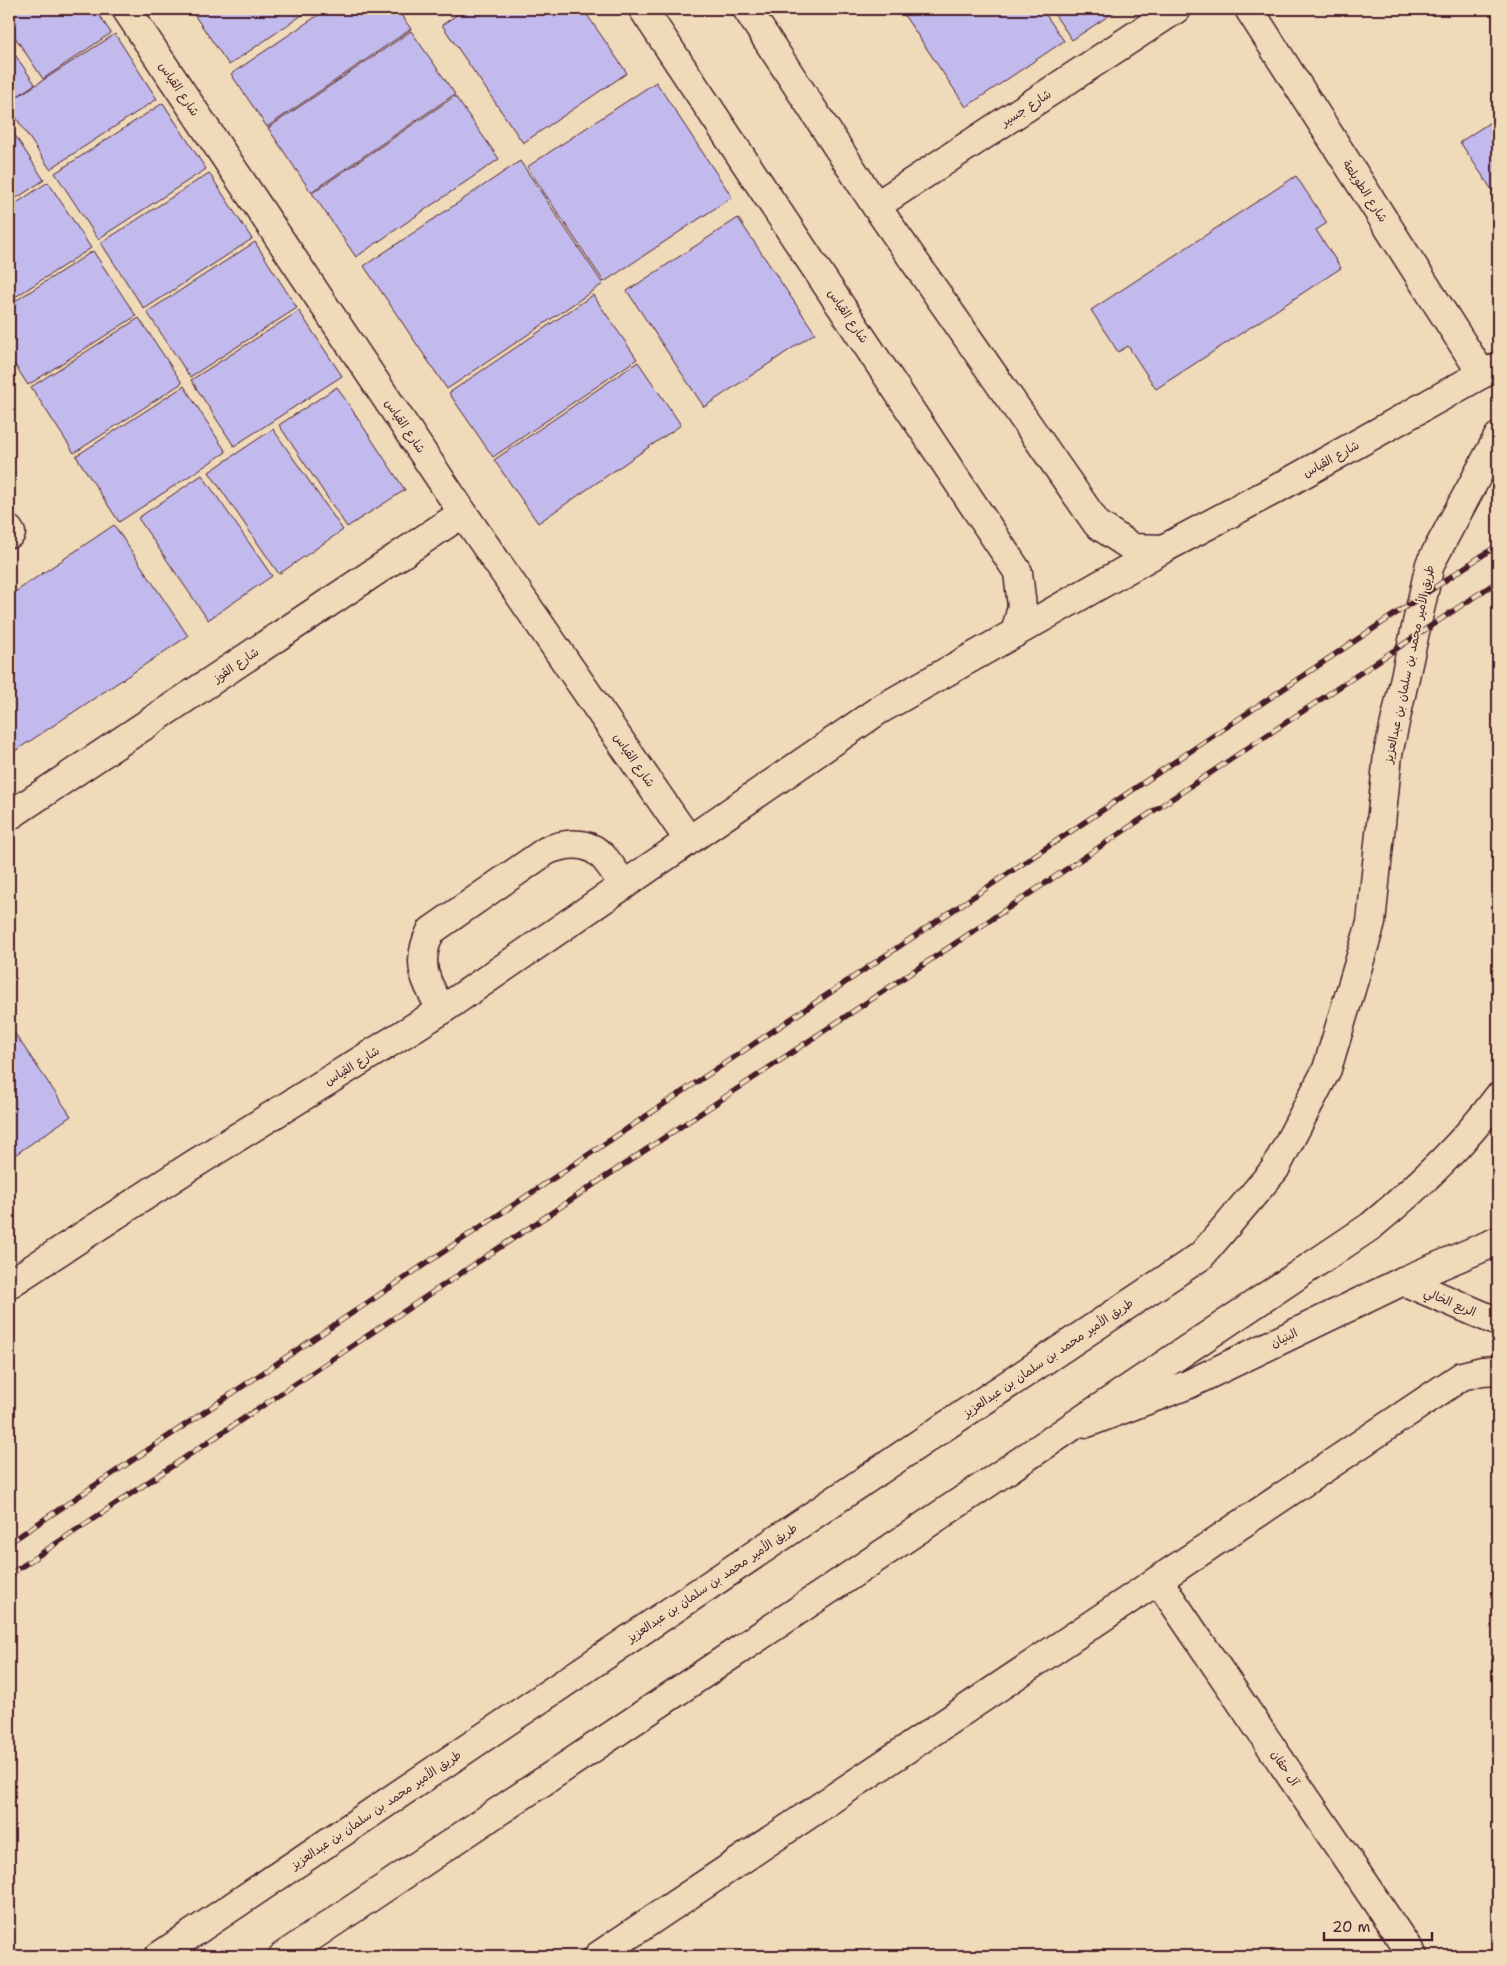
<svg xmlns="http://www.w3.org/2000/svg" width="1507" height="1965" font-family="'Shantell Sans','Playpen Sans Arabic',sans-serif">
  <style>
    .building { fill: #c2baec; stroke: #4a1f2b }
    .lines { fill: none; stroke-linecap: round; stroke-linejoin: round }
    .minor-casing { stroke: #4a1f2b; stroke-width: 31 }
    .major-casing { stroke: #4a1f2b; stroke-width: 31 }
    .minor { stroke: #efdab9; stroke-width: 28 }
    .major { stroke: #efdab9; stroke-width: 28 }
    .rail-casing { stroke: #4a1f2b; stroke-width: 5.5 }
    .rail { stroke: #efdab9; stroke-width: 4; stroke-dasharray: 11; stroke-linecap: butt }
    .labels { text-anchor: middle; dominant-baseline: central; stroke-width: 4; stroke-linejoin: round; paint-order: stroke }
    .street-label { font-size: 12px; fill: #4a1f2b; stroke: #efdab9 }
  </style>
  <rect width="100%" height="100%" fill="#efdab9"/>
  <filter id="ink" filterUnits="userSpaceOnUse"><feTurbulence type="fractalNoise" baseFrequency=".02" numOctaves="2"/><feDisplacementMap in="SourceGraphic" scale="10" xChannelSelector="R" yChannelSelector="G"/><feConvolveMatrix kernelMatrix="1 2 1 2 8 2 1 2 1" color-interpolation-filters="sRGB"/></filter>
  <g filter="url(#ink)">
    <!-- building -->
    <g class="building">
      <path d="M9 9H95L111 33 43 79 9 28Z"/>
      <path d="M190 9H311L229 65Z"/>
      <path d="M327 9H397L411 29 267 127 231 74Z"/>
      <path d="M465 9H583L627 73 523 143 442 25Z"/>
      <path d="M900 9H1042L1064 41 966 107Z"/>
      <path d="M1051 9H1119L1072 40Z"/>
      <path d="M411 31 455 94 311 192 268 128Z"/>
      <path d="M115 34 157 99 50 169 9 107V102Z"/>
      <path d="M9 46 35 84 9 102Z"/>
      <path d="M656 82 732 197 604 282 527 167Z"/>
      <path d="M455 96 499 159 356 257 312 193Z"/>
      <path d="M163 103 206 169 98 239 55 173Z"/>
      <path d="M1498 117V199L1460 142Z"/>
      <path d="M9 126 44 180 9 203Z"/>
      <path d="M520 161 603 284 447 389 364 266Z"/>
      <path d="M209 173 252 239 144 309 101 243Z"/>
      <path d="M1296 176 1327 223 1316 230 1341 268 1156 389 1128 346 1118 352 1091 310Z"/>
      <path d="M48 182 91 248 9 301V208Z"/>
      <path d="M738 218 815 333 704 407 627 291Z"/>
      <path d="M255 242 297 308 190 377 147 312Z"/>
      <path d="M93 251 136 316 28 385 9 356V305Z"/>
      <path d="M593 295 637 359 493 457 449 393Z"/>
      <path d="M299 311 342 376 234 446 191 380Z"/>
      <path d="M139 318 182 383 74 453 31 387Z"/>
      <path d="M638 362 681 425 538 523 494 460Z"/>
      <path d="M184 386 226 452 119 522 76 456Z"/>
      <path d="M337 387 405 490 347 527 279 425Z"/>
      <path d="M273 429 343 530 279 574 209 472Z"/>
      <path d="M202 475 272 576 208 620 138 518Z"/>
      <path d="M114 525 188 636 9 755V596Z"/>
      <path d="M9 1025 71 1116 9 1159Z"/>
    </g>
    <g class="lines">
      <defs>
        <g id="minor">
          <path d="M126 9 463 513 688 839"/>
          <path d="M747 9 876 206 1097 524 1133 548 1163 549 1278 488 1482 374 1498 367"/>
          <path d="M1249 9 1482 374"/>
          <path d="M876 206 1176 9"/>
          <path d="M9 530 11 533"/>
          <path d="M1015 633 1163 549"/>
          <path d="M9 816 463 513"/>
          <path d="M442 1010C425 981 415 963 431 931L546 851C562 844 584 840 599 853 609 861 616 875 624 885"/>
          <path d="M1403 1281 1498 1322"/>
          <path d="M9 1284 191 1166 442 1010 879 710 1015 633 1022 607 1018 572 643 9"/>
          <path d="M1087 1423 1187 1385 1403 1281 1498 1241"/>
          <path d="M1158 1580 1413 1956"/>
          <path d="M598 1956 1462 1376 1482 1371 1498 1370"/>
        </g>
        <g id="major">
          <path d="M159 1956 932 1435 1201 1256 1275 1169 1327 1069 1371 923 1388 754 1430 564 1498 437"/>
          <path d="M283 1956 1371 1226C1418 1187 1462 1146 1498 1097"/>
        </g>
      </defs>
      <!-- minor casing -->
      <use href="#minor" class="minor-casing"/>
      <!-- major casing -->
      <use href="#major" class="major-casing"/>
      <!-- minor -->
      <use href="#minor" class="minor"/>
      <!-- major -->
      <use href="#major" class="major"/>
      <defs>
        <g id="rail">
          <path d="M9 1543 1498 545"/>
          <path d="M9 1575 1498 581"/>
        </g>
      </defs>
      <!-- rail casing -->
      <use href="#rail" class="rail-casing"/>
      <!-- rail -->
      <use href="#rail" class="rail"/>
    </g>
  </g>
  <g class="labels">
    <!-- street labels -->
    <g class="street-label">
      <text transform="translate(179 89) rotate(56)">شارع القياس</text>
      <text transform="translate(1026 108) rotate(-33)">شارع جسير</text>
      <text transform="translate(1365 191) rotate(57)">شارع الطويلعة</text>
      <text transform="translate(848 316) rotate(56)">شارع القياس</text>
      <text transform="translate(405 426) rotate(56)">شارع القياس</text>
      <text transform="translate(1331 459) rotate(-29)">شارع القياس</text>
      <text transform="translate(1409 664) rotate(-78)">طريق الأمير محمد بن سلمان بن عبدالعزيز</text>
      <text transform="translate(236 665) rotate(-34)">شارع القوز</text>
      <text transform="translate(634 760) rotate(55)">شارع القياس</text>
      <text transform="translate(352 1066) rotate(-32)">شارع القياس</text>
      <text transform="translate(1450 1302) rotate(23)">الربع الخالي</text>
      <text transform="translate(1284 1338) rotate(-26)">البنيان</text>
      <text transform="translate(1048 1358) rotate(-34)">طريق الأمير محمد بن سلمان بن عبدالعزيز</text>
      <text transform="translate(712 1583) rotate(-34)">طريق الأمير محمد بن سلمان بن عبدالعزيز</text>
      <text transform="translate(1285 1768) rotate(56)">آل حقان</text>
      <text transform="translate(376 1810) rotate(-34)">طريق الأمير محمد بن سلمان بن عبدالعزيز</text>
    </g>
  </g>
  <!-- margin -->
  <rect width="1507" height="1965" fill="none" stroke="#efdab9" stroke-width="30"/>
  <rect x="15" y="15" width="1477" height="1935" fill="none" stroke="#4a1f2b" stroke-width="2" filter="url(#ink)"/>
  <!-- scale -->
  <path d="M1324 1932v8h108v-8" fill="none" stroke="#4a1f2b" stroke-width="2.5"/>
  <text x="1332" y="1932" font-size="15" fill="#4a1f2b" stroke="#efdab9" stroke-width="4" paint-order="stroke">20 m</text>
</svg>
